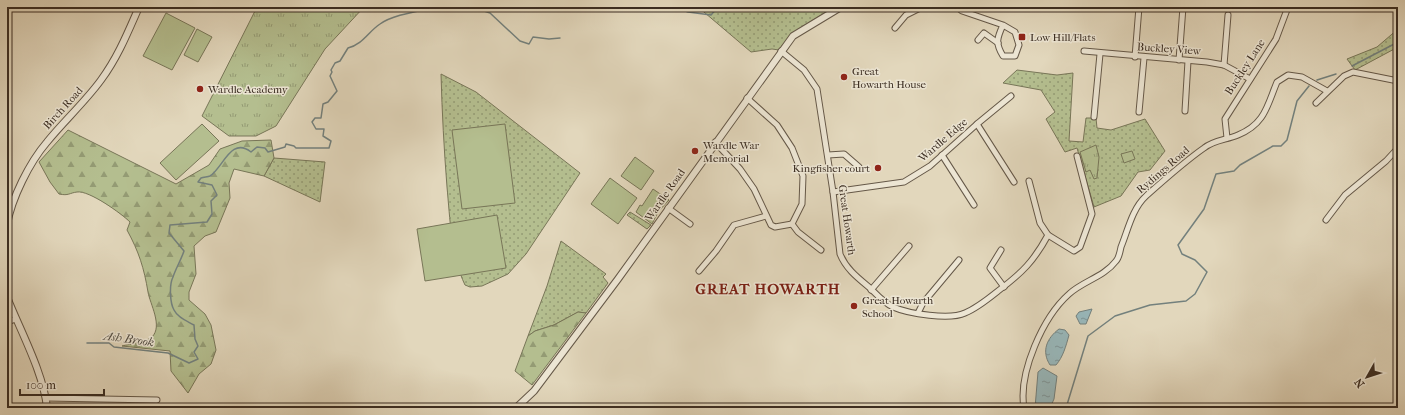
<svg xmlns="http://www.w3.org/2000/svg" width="1405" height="415" font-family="'IM FELL French Canon',serif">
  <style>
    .grass { fill: url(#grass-dots); stroke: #787658 }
    .forest { fill: url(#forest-firs); stroke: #787658 }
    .park { fill: url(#park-tufts); stroke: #787658 }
    .garden { fill: #b4be8f; stroke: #787658 }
    .water { fill: url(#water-ripples); stroke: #73807d }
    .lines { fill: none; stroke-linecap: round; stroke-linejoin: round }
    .stream { stroke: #73807d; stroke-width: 1.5 }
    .minor-casing { stroke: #655848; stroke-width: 7 }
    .tertiary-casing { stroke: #655848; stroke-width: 8 }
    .minor { stroke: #ece5d3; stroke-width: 5 }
    .tertiary { stroke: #ece5d3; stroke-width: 6 }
    .poi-dot { fill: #8f2418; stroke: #ece5d3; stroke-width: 1.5 }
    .labels { text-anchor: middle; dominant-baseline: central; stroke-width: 3; stroke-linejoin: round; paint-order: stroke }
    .poi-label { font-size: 11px; fill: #3b2d22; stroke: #ece5d3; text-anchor: start }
    .street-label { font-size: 11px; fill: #3b2d22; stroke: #ece5d3 }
    .water-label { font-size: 12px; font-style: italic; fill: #4e4940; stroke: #ece5d3 }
    .district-label { font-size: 15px; font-weight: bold; letter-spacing: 1px; fill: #7a1f14; stroke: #ece5d3 }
  </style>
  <defs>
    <pattern id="grass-dots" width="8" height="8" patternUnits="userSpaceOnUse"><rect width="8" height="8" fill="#b4be8f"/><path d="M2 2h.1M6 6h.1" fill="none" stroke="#949b74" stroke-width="1.8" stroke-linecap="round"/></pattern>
    <pattern id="forest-firs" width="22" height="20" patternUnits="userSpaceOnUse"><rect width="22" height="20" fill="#b4be8f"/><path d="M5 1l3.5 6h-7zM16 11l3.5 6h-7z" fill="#949b74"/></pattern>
    <pattern id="park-tufts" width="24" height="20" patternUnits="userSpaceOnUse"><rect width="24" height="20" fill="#b4be8f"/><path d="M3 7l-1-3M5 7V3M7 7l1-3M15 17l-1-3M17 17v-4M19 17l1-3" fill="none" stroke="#949b74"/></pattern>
    <pattern id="water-ripples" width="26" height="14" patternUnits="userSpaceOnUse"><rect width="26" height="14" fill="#98b7ba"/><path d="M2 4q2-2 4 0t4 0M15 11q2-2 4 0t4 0" fill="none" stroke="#7d9597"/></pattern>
  </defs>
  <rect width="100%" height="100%" fill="#e2d7bc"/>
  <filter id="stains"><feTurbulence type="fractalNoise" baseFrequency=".005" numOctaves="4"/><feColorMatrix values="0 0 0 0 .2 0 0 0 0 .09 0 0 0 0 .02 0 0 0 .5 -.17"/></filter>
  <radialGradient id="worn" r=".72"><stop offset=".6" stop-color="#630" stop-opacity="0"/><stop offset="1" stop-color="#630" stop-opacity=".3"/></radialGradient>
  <!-- grass -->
  <g class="grass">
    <path d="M698 7H835C811 21 797 28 779 50L772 49 751 52Z"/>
    <path d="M1398 29V47L1355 70 1347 59 1377 47Z"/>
    <path d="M1017 70 1057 75 1073 73 1069 141 1083 142 1086 118H1096L1097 128 1111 130 1145 119 1165 151 1150 170 1138 172 1121 196 1094 207 1077 148 1065 152 1046 119 1055 112 1041 90 1003 83Z"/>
    <path d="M441 74 476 92 580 173 526 254 508 274 482 286 470 287 465 285C451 256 450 218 447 187 444 149 442 112 441 74Z"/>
    <path d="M274 158 325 162 320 202 264 176Z"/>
    <path d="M630 212 651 225 647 229 627 215Z"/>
    <path d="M561 241 606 274 603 277 608 283 586 313 578 312 554 325 535 331 528 336 547 286Z"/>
  </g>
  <!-- forest -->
  <g class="forest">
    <path d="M68 130 176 184 209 165 220 149 242 141 271 140 274 158 264 176 234 169 229 183 230 198 216 232 205 236 194 246 196 274 189 292V300L205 314 211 325 216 350 211 364 199 374 188 393 171 371 170 351 122 346C130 344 146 342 152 337 163 326 150 304 148 292 144 268 139 252 127 230L130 222C122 214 89 190 77 192 69 193 69 196 59 194L50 182 39 162Z"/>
    <path d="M578 312 586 313 532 385 515 371 528 336 535 331 554 325Z"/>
  </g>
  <!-- park -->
  <g class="park">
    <path d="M257 7H364L325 49 276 126 256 136H229L202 116Z"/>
    <path d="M1096 145 1099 157 1097 178 1094 179 1090 170 1086 172 1080 152Z"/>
  </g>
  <!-- garden -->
  <g class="garden">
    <path d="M166 13 195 28 172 70 143 56Z"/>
    <path d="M197 29 212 37 198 62 184 55Z"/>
    <path d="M202 124 219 141 176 180 160 163Z"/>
    <path d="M505 124 515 203 462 209 452 130Z"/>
    <path d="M1132 151 1135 159 1124 163 1121 154Z"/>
    <path d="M635 157 654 171 641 190 621 176Z"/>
    <path d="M610 178 637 198 618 224 591 204Z"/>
    <path d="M653 189 669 200 658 212 652 224 636 212 640 205 642 206Z"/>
    <path d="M497 215 506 268 425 281 417 229Z"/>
  </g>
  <!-- water -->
  <g class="water">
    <path d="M1092 309 1086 324H1080L1076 316 1079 312Z"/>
    <path d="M1059 329 1065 330 1069 335C1066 346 1063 357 1056 365H1050C1041 351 1047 338 1059 329Z"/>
    <path d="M1043 368 1057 376 1054 399 1050 408H1035L1038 372Z"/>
  </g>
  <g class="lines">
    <!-- stream -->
    <g class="stream">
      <path d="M472 7 490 13 520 41 529 44 533 37 549 39 560 38"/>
      <path d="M675 7 688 12 711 15 718 7"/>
      <path d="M1352 66 1398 42"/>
      <path d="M1317 80 1336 74"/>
      <path d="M87 343H109L114 347 168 353 189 363 198 359 194 352 198 346 195 339 194 325C187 321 178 318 174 310 170 303 169 285 173 277 176 268 181 260 184 251L169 233 170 225 207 222 212 214 211 201 217 195 212 185 198 182 201 178C204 177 208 177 210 176 223 168 231 136 251 152L257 147 265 148 268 152 285 147 286 144 294 146 296 148H329L331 141 323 136 324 129H316L312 122 315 118H321L323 104 328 102 337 91 330 76 332 72 331 70 335 63 340 61 348 48C363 44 368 32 380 24 394 14 421 11 437 7"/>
      <path d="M1066 408 1088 336 1115 316 1150 305 1186 301 1195 294 1207 272 1195 260 1182 254 1178 245 1204 209 1216 174 1234 171 1240 165 1273 146H1281L1287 140 1297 101 1309 86"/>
    </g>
    <defs>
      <g id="minor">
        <path d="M957 7 962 11 1003 25 1015 32 1019 45 1015 56H1003C995 43 997 38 1003 25"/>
        <path d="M895 28 906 15 922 7"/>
        <path d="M978 40 984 33 998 43"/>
        <path d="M781 51 804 70 817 89 833 192 840 254C846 269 858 278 870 288 877 295 884 303 893 307 909 314 950 320 965 313 977 308 988 299 998 291 1022 273 1034 261 1048 235L1040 223 1029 181"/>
        <path d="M1084 51 1207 62 1224 65 1250 79"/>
        <path d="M1135 57 1139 7"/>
        <path d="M1179 60 1183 7"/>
        <path d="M1224 65 1228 15"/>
        <path d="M747 98 777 125 792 148 803 176 802 204 792 224"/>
        <path d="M1316 103 1344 76 1353 72 1398 81"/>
        <path d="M1185 111 1188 61"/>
        <path d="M1139 112 1144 58"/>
        <path d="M1094 117 1100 54"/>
        <path d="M977 124 1014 182"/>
        <path d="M1227 138 1225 119 1276 39 1288 7"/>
        <path d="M715 142 740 169 754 189 771 225 775 227 792 224"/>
        <path d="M828 155 844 154 859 167"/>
        <path d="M942 155 974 205"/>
        <path d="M833 192 904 182 930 166 977 124 1011 96"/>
        <path d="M668 208 690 224"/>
        <path d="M1326 220 1345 195 1386 161 1398 148"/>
        <path d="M792 224 798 232 821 250"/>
        <path d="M1048 235 1074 251 1080 247 1092 214 1077 156"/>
        <path d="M1001 250 990 268 1004 287"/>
        <path d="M699 271 716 251 734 225 766 216"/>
        <path d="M871 290 909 246"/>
        <path d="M918 313 923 303 959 260"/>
        <path d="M7 322 16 319"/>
        <path d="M46 398 157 400"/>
        <path d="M1024 408C1018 373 1043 317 1069 294 1083 281 1104 277 1116 261 1119 258 1120 252 1121 247 1128 230 1132 209 1146 196 1164 180 1184 162 1204 148 1214 140 1226 140 1238 135 1265 124 1267 106 1277 82L1288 75 1302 77 1327 91"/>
      </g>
      <g id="tertiary">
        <path d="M7 224C12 198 29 163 47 142 64 121 85 102 101 80 118 57 128 32 139 7"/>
        <path d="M7 297C20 330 44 374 47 408"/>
        <path d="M516 408 534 391 618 279 793 36 841 7"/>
      </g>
    </defs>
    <!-- minor casing -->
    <use href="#minor" class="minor-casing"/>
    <!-- tertiary casing -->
    <use href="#tertiary" class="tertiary-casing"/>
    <!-- minor -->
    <use href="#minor" class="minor"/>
    <!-- tertiary -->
    <use href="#tertiary" class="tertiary"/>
  </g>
  <!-- markers -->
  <g class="poi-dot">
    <rect x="1018" y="33" width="8" height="8" rx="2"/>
    <circle cx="844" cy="77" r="4"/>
    <circle cx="200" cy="89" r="4"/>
    <circle cx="695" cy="151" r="4"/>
    <circle cx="878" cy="168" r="4"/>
    <circle cx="854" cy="306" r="4"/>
  </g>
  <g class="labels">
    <!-- poi labels -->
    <g class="poi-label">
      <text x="1030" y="37">Low Hill/Flats</text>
      <text x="852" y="71">Great<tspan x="852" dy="13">Howarth House</tspan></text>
      <text x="208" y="89">Wardle Academy</text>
      <text x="703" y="145">Wardle War<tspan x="703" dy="13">Memorial</tspan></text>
      <text x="870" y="168" text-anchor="end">Kingfisher court</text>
      <text x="862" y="300">Great Howarth<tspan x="862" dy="13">School</tspan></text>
    </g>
    <!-- street labels -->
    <g class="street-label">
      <text transform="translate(1169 49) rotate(4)">Buckley View</text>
      <text transform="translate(1245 67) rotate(-57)">Buckley Lane</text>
      <text transform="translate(63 108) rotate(-48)">Birch Road</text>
      <text transform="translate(943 140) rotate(-41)">Wardle Edge</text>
      <text transform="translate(1163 170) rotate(-41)">Rydings Road</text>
      <text transform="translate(665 195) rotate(-55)">Wardle Road</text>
      <text transform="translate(847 220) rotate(82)">Great Howarth</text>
    </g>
    <!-- water labels -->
    <g class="water-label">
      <text transform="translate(129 339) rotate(8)">Ash Brook</text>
    </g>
    <!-- district labels -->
    <g class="district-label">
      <text x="768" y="289">GREAT HOWARTH</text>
    </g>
  </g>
  <!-- margin -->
  <rect width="1405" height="415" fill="none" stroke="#e2d7bc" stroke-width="24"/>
  <rect x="8" y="8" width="1389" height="399" fill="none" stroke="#3b2d22" stroke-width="2"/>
  <rect x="12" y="12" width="1381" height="391" fill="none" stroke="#3b2d22"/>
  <!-- north arrow -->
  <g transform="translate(1367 377) rotate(231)" stroke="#ece5d3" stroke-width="3" paint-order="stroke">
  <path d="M0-3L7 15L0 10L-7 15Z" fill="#3b2d22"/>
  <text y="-6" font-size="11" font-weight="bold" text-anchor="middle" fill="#3b2d22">N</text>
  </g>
  <!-- scale -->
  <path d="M20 389v6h84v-6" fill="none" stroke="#3b2d22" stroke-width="2"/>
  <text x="26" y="389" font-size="12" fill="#3b2d22" stroke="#ece5d3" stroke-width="3" paint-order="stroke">100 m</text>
  <rect width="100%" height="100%" filter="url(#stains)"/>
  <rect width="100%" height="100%" fill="url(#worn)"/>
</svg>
